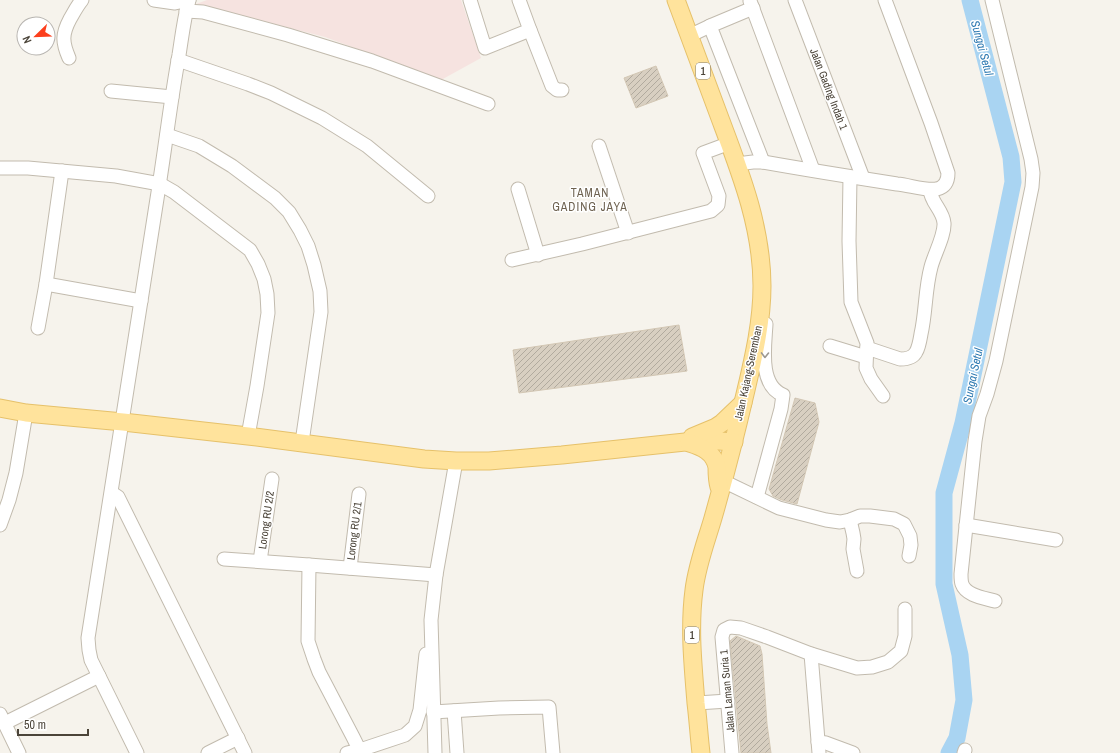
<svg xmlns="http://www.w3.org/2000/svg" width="1120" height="753" font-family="'Archivo Narrow',sans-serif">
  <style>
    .medical { fill: #f6e3e0 }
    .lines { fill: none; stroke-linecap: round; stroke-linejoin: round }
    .river { stroke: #a9d4f2; stroke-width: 17 }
    .building { fill: url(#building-hatch); stroke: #d3c7b4 }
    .minor-casing { stroke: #c2bbae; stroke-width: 15 }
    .major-casing { stroke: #e6c16a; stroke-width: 19 }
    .minor { stroke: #fff; stroke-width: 13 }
    .major { stroke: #ffe39c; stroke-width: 17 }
    .oneway { stroke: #9c9892 }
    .labels { text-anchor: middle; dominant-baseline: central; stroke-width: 3; stroke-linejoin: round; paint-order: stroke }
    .shield { fill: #fff; stroke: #817c74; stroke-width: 1 }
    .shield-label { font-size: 10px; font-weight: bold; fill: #4b4439 }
    .street-label { font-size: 11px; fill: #4b4439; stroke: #fff }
    .water-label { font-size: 12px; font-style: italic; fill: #2e7ab2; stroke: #fff }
    .neighbourhood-label { font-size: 12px; letter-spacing: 1px; fill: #6e6250; stroke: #fff }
  </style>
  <defs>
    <pattern id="building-hatch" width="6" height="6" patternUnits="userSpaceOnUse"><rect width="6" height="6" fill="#d8cfc1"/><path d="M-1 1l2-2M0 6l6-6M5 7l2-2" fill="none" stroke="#b1aa9e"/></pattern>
  </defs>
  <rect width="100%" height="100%" fill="#f6f3ec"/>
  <!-- medical -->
  <path class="medical" d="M207 0H461L481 58 441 80 325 37 196 4Z"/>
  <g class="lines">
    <!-- river -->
    <path class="river" d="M949 753 957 738 964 700 960 655 944 584V493L963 423 1013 182 1011 157 970 0"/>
  </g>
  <!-- building -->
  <g class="building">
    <path d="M656 66 668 96 636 108 624 78Z"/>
    <path d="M679 325 687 371 519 393 513 350Z"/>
    <path d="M795 398 815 403 819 422 797 504 782 500 773 496 769 489Z"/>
    <path d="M736 636 760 646 762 654 767 724 771 753H741L730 641Z"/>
  </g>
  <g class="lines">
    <defs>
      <g id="minor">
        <path d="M154 0 175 3 189 0"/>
        <path d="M470 0 485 48 530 30 519 0"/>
        <path d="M795 0 863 178"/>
        <path d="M992 0 1031 159 1033 173 1032 187 996 361 987 394 979 416 975 441 961 574C961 577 961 581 962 584 966 596 985 598 995 601"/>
        <path d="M750 1 813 170"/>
        <path d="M753 8 710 26 763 162"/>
        <path d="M186 11 203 12 288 35 372 61 488 104"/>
        <path d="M530 30 552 86 557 90H562"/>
        <path d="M689 36 710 26"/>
        <path d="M69 58C62 42 62 34 70 19 74 12 77 6 82 0"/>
        <path d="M178 60 248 84 271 93 322 118 367 146 428 196"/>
        <path d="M111 91 172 97"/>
        <path d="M167 135 199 146 232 166 275 198 289 212 300 230 308 246 314 265 320 291 321 312 302 442"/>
        <path d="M599 146 628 233"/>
        <path d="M737 164 753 162H763C808 170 852 177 897 184 909 185 926 191 937 189 945 187 948 181 948 173L931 123 885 0"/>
        <path d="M0 168H28L116 176 160 184 174 192 250 250 258 264 264 279 267 294 268 313 257 386 248 436"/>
        <path d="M850 177 849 241 851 302 867 343 866 368 871 379 883 396"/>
        <path d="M518 189 538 255"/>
        <path d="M512 260 582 244 711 211 718 205 719 196 703 153 730 143"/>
        <path d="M46 284 141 301"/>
        <path d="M38 328 46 284 62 171"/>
        <path d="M830 346 866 357"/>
        <path d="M867 348 900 359C907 359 913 358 916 352 919 347 920 340 921 334 926 312 925 289 931 267 934 255 945 235 944 223 943 210 931 203 930 190"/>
        <path d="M723 481 779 508 826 520 840 522 850 520 860 516H870L894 519 904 524 910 536 911 545 909 556"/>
        <path d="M112 493 118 497 245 753"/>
        <path d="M757 497 781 409 783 395C758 385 765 345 766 324"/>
        <path d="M850 520 853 533 854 539 853 549 857 571"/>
        <path d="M0 525 9 500 16 473 26 413"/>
        <path d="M966 525 1056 540"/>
        <path d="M224 559 309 565 436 575"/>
        <path d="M260 561 272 479"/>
        <path d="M309 565 308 641 314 659 319 672 353 737 361 753"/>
        <path d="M350 568 359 494"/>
        <path d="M811 654 819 753"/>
        <path d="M697 703 728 701"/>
        <path d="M454 711 457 753"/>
        <path d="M433 712 499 708 549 707 553 753"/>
        <path d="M0 714 19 753"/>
        <path d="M5 723 99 676"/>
        <path d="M818 742 826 743 853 753"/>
        <path d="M137 753 91 660 89 650 88 638C113 488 135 337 159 186 166 142 171 98 179 55 182 36 184 18 189 0"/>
        <path d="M208 753 238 738"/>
        <path d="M347 753 360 750 405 735 415 726 420 710 426 654"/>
        <path d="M435 753 431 620 436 575 456 461"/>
        <path d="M732 753 722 637 724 630 730 627 741 628 767 637 811 654 857 668 872 667 888 662 901 651 905 636V609"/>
        <path d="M964 753 965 750"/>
      </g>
      <g id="major">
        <path d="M676 0C691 40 706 80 721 121 741 174 762 228 762 286 762 321 754 356 746 390 736 433 725 476 713 518 706 542 697 565 694 590 689 628 693 665 696 703 698 719 699 736 701 753"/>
        <path d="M0 408 26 413 123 422 248 436 424 459 456 461H489L562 455 704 440 734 442"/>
        <path d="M692 437 716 427 722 423 743 403"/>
        <path d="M689 443C702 447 714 452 717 467 717 474 717 480 719 487"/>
      </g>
    </defs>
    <!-- minor casing -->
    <use href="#minor" class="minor-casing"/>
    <!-- major casing -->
    <use href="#major" class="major-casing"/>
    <!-- minor -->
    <use href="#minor" class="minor"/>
    <!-- major -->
    <use href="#major" class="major"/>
  </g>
  <!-- one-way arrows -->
  <defs><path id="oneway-chevron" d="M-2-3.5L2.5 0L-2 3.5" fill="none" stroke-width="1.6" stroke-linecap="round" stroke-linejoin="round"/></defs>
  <use class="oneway" href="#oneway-chevron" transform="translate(765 355) rotate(91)"/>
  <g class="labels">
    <!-- shield labels -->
    <g class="shield">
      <rect x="696" y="63" width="14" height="16" rx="3"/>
      <rect x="685" y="627" width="14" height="16" rx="3"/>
    </g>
    <g class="shield-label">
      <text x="703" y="71">1</text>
      <text x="692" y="635">1</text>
    </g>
    <!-- street labels -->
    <g class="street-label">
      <text transform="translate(829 89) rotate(69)">Jalan Gading Indah 1</text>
      <text transform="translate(748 373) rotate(-78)">Jalan Kajang-Seremban</text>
      <text transform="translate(266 520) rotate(-82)">Lorong RU 2/2</text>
      <text transform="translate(354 531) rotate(-83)">Lorong RU 2/1</text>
      <text transform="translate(727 691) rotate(-95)">Jalan Laman Suria 1</text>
    </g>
    <!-- water labels -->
    <g class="water-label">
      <text transform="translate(982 48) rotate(75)">Sungai Setul</text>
      <text transform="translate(973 376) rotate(-78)">Sungai Setul</text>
    </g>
    <!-- neighbourhood labels -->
    <g class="neighbourhood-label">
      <text x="590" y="193">TAMAN<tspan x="590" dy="14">GADING JAYA</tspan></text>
    </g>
  </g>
  <!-- north arrow -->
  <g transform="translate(36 36) rotate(247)"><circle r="19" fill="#ffffff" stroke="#b7b4b0"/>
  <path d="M0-3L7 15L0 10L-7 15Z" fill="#fc3f1d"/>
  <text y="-6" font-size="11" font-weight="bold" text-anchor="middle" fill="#4b4439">N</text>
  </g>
  <!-- scale -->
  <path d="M18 729v6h70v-6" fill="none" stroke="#4b4439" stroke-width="2"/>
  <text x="24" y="729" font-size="12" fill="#4b4439" stroke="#ffffff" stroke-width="3" paint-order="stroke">50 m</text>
</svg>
